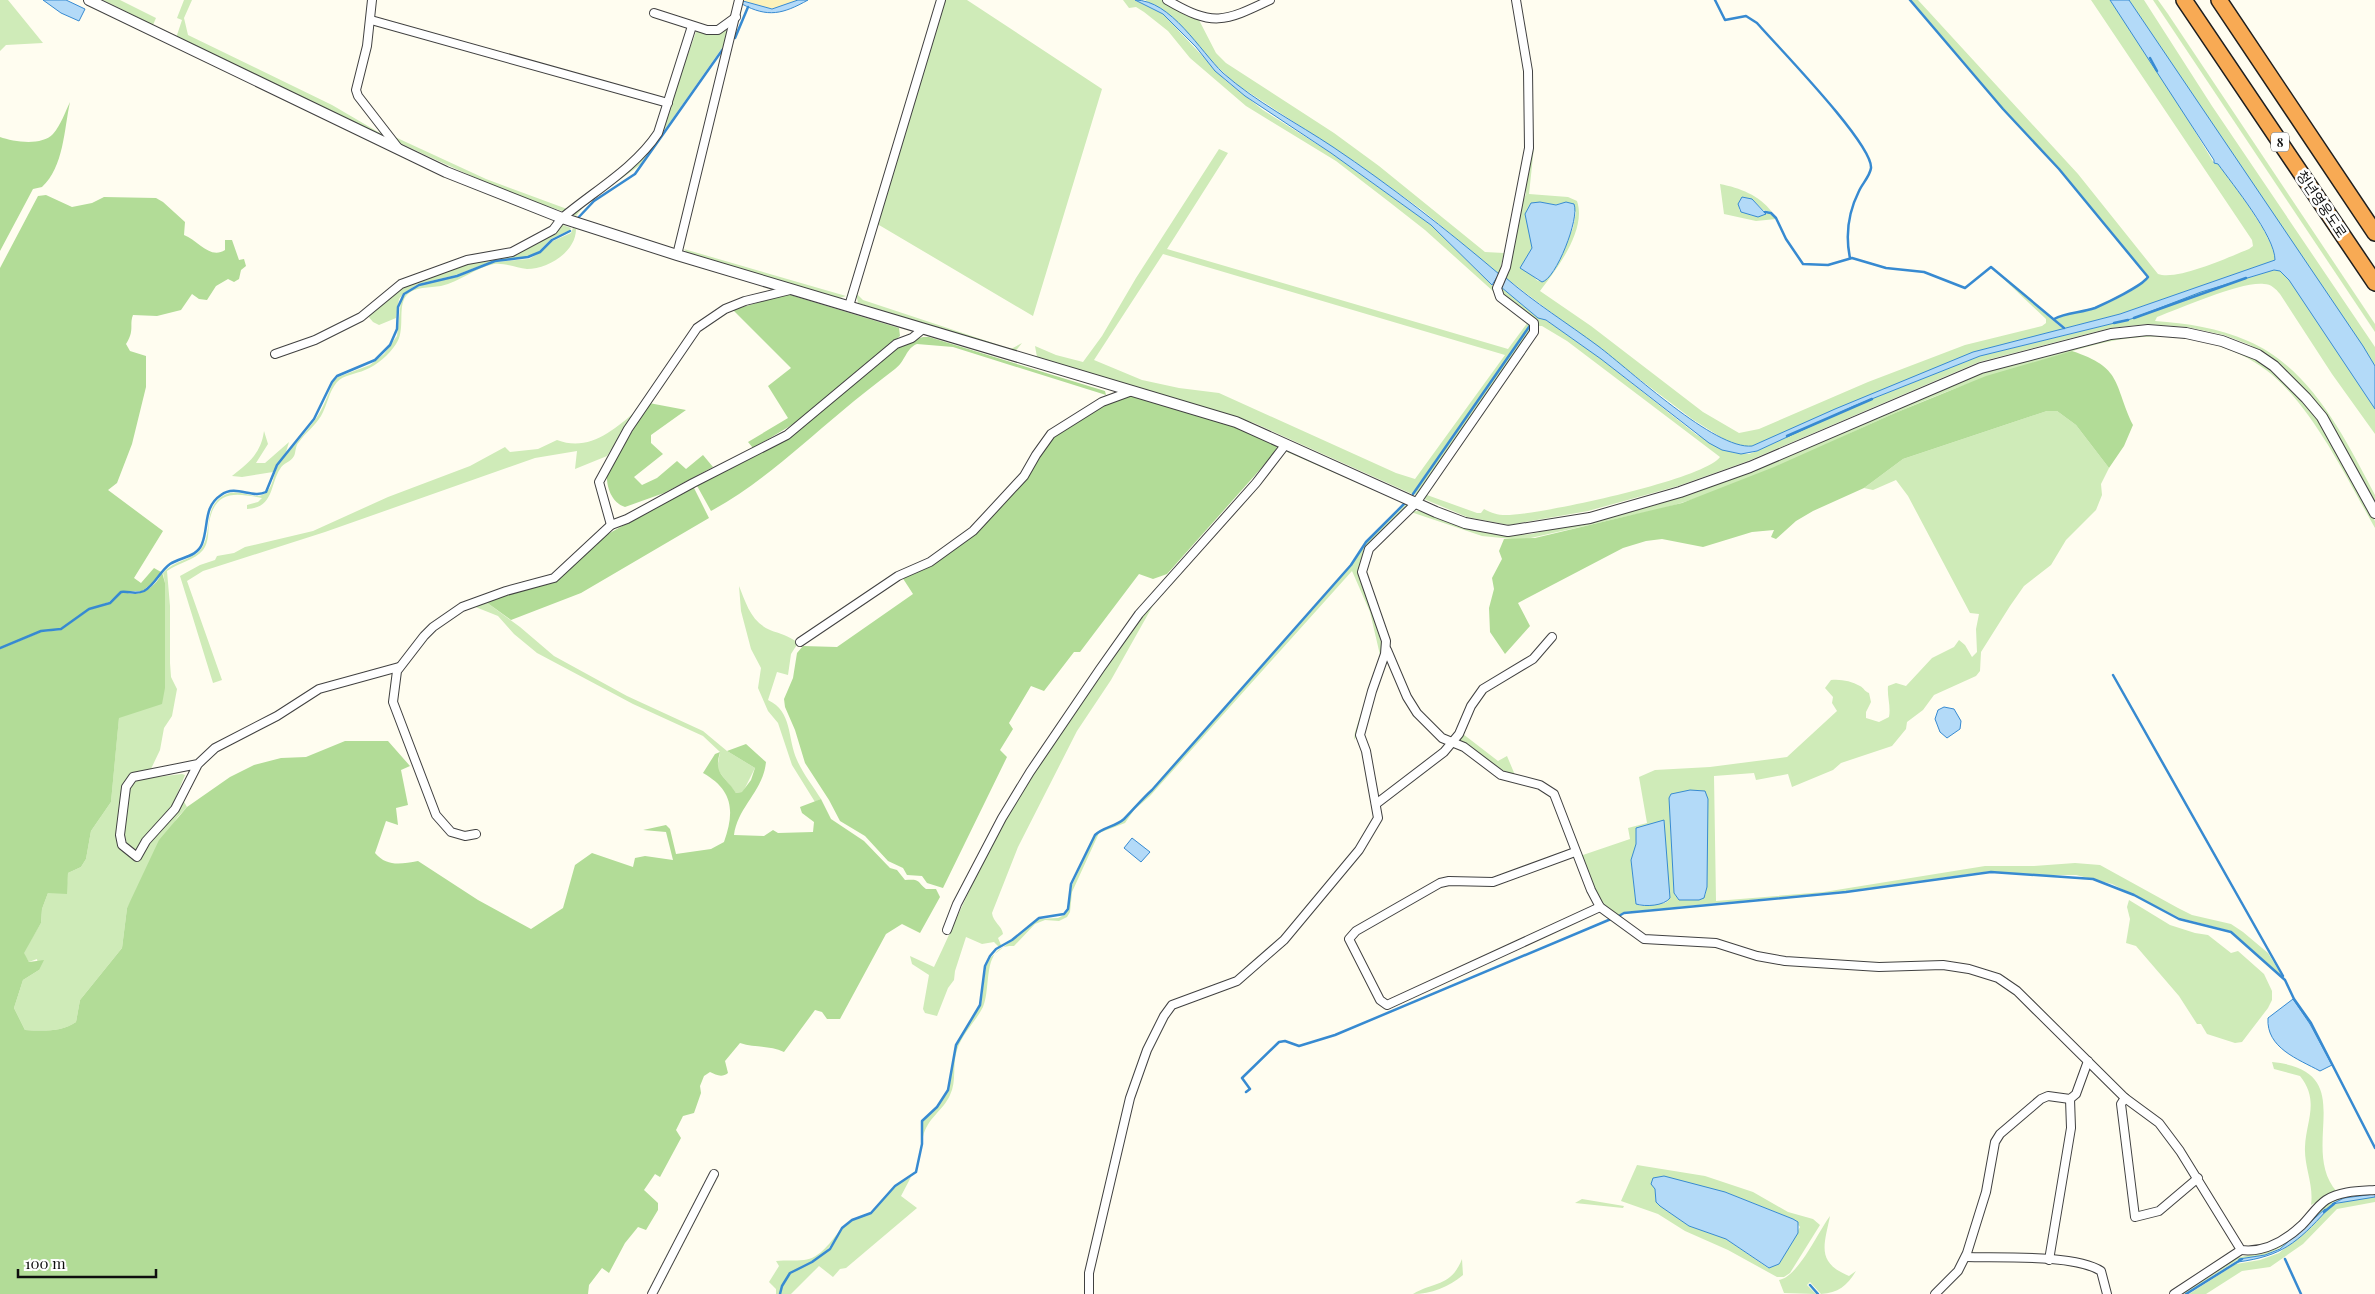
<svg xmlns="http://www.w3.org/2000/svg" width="2375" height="1294" font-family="'Playfair Display','Noto Sans KR',serif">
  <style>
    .green { fill: #cfebb8; fill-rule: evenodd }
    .forest { fill: #b2dc97 }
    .sand { fill: #fcf2bb }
    .water { fill: #b3daf8; stroke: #378ad1 }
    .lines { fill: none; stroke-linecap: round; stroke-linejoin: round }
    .stream { stroke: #378ad1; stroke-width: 2.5 }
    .minor-casing { stroke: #414141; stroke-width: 10 }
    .tertiary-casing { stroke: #414141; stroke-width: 12 }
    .motorway-casing { stroke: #1f1f1f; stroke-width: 18 }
    .minor { stroke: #fff; stroke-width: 8 }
    .tertiary { stroke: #fff; stroke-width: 10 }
    .motorway { stroke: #f8aa54; stroke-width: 15 }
    .labels { text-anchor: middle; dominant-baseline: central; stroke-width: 5; stroke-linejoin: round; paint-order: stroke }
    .shield { fill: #fff; stroke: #565656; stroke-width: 1 }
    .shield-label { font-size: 12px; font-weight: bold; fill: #0e0e0e }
    .street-label { font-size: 14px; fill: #0e0e0e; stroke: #fff }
  </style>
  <rect width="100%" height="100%" fill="#fffdf0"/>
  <!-- green -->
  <g class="green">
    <path d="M0 0H8L43 43 6 45 0 51Z"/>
    <path d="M103 0H120L156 18 153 25Z"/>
    <path d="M184 0H192L184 18 188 35 332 105 385 136 384 139 176 38 182 20 177 18Z"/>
    <path d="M943 0H967L1102 89 1033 316 879 225 877 226Z"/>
    <path d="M1123 0H1135L1163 14 1225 80 1263 110 1331 153 1431 225 1492 285 1494 292 1425 230 1388 201 1336 161 1246 106 1190 58 1168 31 1144 12 1136 7 1129 8Z"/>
    <path d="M1145 0H1163L1185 15 1199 20 1216 53 1226 63 1334 133 1379 166 1485 252 1504 253 1499 274 1422 210 1355 162 1236 84 1212 62 1173 18Z"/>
    <path d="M1911 0H1918L2078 174 2158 274C2177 281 2229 257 2249 249L2253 246 2252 240 2091 0H2110L2173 95 2214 163H2218C2233 185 2274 236 2275 260L2120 314 2066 328 2055 319C2068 312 2083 314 2096 308 2109 303 2143 287 2149 277L2060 169 2004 109Z"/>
    <path d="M2129 0H2144L2212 106 2375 347V366Z"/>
    <path d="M2153 0H2158L2168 14 2375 324V332Z"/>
    <path d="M729 27 727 44 722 48 640 165 584 206 576 216 573 215 639 160 671 101 696 32H719Z"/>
    <path d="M395 137 486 179 567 209 565 212C507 194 453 168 398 142Z"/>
    <path d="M1534 147 1529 194 1568 197 1577 201C1587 230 1556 270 1540 291L1591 326 1703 412 1739 433 1759 429 1868 382 1965 345 2042 326 2046 323V319L1991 267 2063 329 1974 352 1752 446H1738L1730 443 1692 419 1506 278 1521 206 1526 194 1525 186ZM1540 202 1556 205 1561 203 1576 212 1573 228 1554 271 1538 281 1532 275 1527 257 1532 248 1529 228Z"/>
    <path d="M1219 149 1228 153 1167 249 1508 349 1528 322 1531 324 1529 332 1418 495 1413 494 1531 324 1412 494 1254 423 1037 357 1035 346 1056 355 1083 362 1102 336 1136 278ZM1163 254 1505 355 1415 479 1396 473 1219 393 1179 388 1142 380 1094 360Z"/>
    <path d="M1720 184C1740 188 1759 195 1772 212L1763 210 1752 199 1740 200 1739 210 1753 216 1771 213 1776 219 1756 221 1724 214Z"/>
    <path d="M560 224 571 228 570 230 551 239 539 251 528 257 495 260 456 275 418 284 404 293 399 299 396 318 379 325 373 322 368 316C379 306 390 293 404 286 426 276 451 268 474 262 509 253 534 254 560 224Z"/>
    <path d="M573 228 576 229C576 252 548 269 527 269 516 268 506 263 494 264 476 267 460 282 441 286 430 288 414 286 406 296 397 308 406 330 396 344 389 355 377 365 365 370 356 374 343 375 337 382 329 391 327 406 321 416 315 426 305 433 299 442 295 446 296 452 294 456 291 462 283 463 280 469 270 484 274 508 247 509V505L258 502 262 498C236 493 215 489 209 523 208 532 209 542 203 550 195 560 178 563 167 571L170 606V663L171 677 177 689 172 716 164 728 160 750 150 771 130 776 122 849 133 859H138C151 837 172 823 183 800L187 807 177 818 127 908 122 948 80 1000 76 1022C62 1032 43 1031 25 1030L14 1008 23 980 39 970 37 959 29 962 23 953 41 923 42 909 48 893H66L68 873 81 867 86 859 91 831 111 802 119 717 165 673V583L163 573C174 560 193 560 201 549 213 533 203 511 221 497 237 485 254 501 264 494 274 488 273 473 279 464 290 449 304 435 315 420 323 409 328 395 333 382L338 377 370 365 384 354 397 336 401 300 410 290 428 283 457 277 495 262 529 259 541 252 553 241 571 233Z"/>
    <path d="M684 249 846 296 840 298 688 254Z"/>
    <path d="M2274 270 2280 271 2289 280 2375 409V434L2332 374 2280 294C2276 289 2271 284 2264 284 2242 281 2181 308 2157 317L2155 321C2186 323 2219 328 2248 341 2311 368 2345 438 2375 495V501L2325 414 2289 373 2267 355 2250 345 2224 335 2187 327 2148 324 2110 328 1979 362 1748 461 1678 486 1588 511 1509 525 1467 517 1424 499 1427 495 1477 513H1481L1484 509C1492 513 1497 515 1506 515 1539 515 1703 480 1720 457L1567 341 1542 326H1538L1530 316 1501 293V287L1538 318 1546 320 1601 359 1697 435 1734 453 1749 454 1757 451 1854 406 1980 356 2131 319 2201 292Z"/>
    <path d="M856 293 863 300 1011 349 1022 343 1014 353 858 303Z"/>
    <path d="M2137 334 2198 338 2254 358 2270 369 2312 412 2324 429 2375 521V528C2346 477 2312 405 2266 370 2232 344 2183 334 2142 337 2108 339 2076 350 2044 360 1992 374 1943 392 1893 414 1817 447 1741 488 1660 509L1522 540 1482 536 1411 512C1431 506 1462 527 1483 532 1499 535 1515 535 1531 534L1652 506 1688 495 1730 479 1961 379 2085 342Z"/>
    <path d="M636 411 607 456 575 469 577 451 535 458 325 532 203 571 187 581 222 680 213 683 180 576 200 565 215 560 217 556 234 553 245 547 313 531 388 497 470 466 505 447 510 452 538 449 557 440C588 452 613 431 636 411Z"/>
    <path d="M2047 411H2057L2076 425 2109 468 2101 484 2102 495 2096 510 2066 540 2051 565 2024 586 2010 606 1981 652 1980 671 1976 676 1934 695 1923 710 1907 722 1906 729 1892 746 1841 763 1833 770 1792 787 1788 774 1756 780 1754 773 1714 776 1716 901 1824 892 1985 866H2034L2075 863 2100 865 2178 908 2192 915 2231 924 2243 932 2268 953 2282 976 2231 931 2180 918 2112 884 2076 875H2021L1991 871 1846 891 1624 912 1617 916C1597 903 1588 877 1580 856L1630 839 1628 828 1647 823 1639 777 1655 770 1710 767 1787 757 1837 711 1832 703 1833 697 1825 688 1831 680C1841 679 1851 681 1860 686 1864 688 1864 691 1869 693L1871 702 1866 712V718L1879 722 1889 717C1891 706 1887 697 1888 686L1896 683 1906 686 1932 658 1954 647 1959 640 1965 645 1972 657 1977 652 1976 629 1979 614 1970 613 1908 496 1896 480 1873 490 1864 488 1903 459ZM1669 798 1707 859 1706 894 1699 900H1679L1674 893ZM1636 833 1668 901 1665 903 1641 906 1636 904 1631 860 1636 845Z"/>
    <path d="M264 431 268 444 256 463H265L289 442 286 452 273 472 242 477 232 476C249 463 261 453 264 431Z"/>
    <path d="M1290 450 1410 504 1363 557 1373 615 1383 649 1359 733 1354 740 1355 732 1380 655 1370 612 1352 571 1150 796 1134 810 1125 823 1099 833 1072 892 1070 912 1067 917 1059 921 1045 920 1035 924 1014 946C981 944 992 987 983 1007 976 1021 962 1034 957 1050 952 1065 957 1081 950 1095 943 1111 927 1118 923 1137L922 1121 937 1107 949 1090 956 1045 981 1005 986 966 991 957 1039 919 1058 918 1064 915 1068 909 1072 885 1095 836 1101 830 1124 820 1133 808 1153 790 1351 565 1367 542 1406 504 1287 452Z"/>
    <path d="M739 586C746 603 751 622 770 630 780 634 788 635 798 643L791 654 788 675 777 672 768 700C793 712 787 738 797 760 803 774 813 786 821 799L815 802 792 765 778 723 768 711 758 688 761 668 751 649 741 611Z"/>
    <path d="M1156 600 1111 680 1077 731 1018 847 992 913C993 922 1002 926 1003 934L998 938 1001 945 999 947 994 942 982 944 966 937 955 971 954 980 948 988 937 1016 925 1013 923 1009 929 975 912 964 910 956 934 967C958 917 979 865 1007 816 1046 746 1096 681 1142 614Z"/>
    <path d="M486 602 520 627 554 656 627 696 703 731 727 751 755 768 743 792 736 793 717 769 720 752 703 736 633 704 537 653 514 634 498 616 473 606Z"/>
    <path d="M1463 734 1498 761 1507 756 1515 775 1502 770 1458 742Z"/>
    <path d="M182 774 185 775 171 809 135 853C131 849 127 845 126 840 122 828 127 797 131 784L140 779Z"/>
    <path d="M2129 900 2170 925 2195 933 2208 935 2231 953 2238 951 2264 974 2272 991V1000L2268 1008 2242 1042 2235 1043 2207 1034 2201 1024H2197L2179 996 2136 946 2126 943 2130 919 2127 907Z"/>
    <path d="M2272 1062C2363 1071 2297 1147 2337 1192L2311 1205C2314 1185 2304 1167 2305 1147 2306 1121 2320 1101 2300 1076L2274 1069Z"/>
    <path d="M1637 1165 1705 1176 1753 1192 1788 1212 1813 1219 1820 1225 1790 1273 1784 1277H1777L1728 1250 1685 1231 1658 1214 1621 1201ZM1655 1189 1725 1192 1793 1219 1800 1227 1779 1264 1768 1268 1726 1239 1689 1226 1660 1206 1656 1202Z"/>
    <path d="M911 1177 901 1196 917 1208 846 1268 840 1269 833 1277 819 1266 791 1294H781L782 1286 790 1273 813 1262 830 1249 842 1229 852 1221 871 1213 895 1186Z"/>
    <path d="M2375 1191V1194L2344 1198 2332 1203 2334 1205 2344 1201 2375 1197V1202L2337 1209 2303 1244 2270 1267 2242 1271 2206 1294H2189L2236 1264 2260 1260 2279 1253 2317 1221 2326 1210 2325 1209 2288 1244 2265 1255 2239 1259 2184 1294H2179L2232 1259 2267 1251 2286 1242 2325 1204 2337 1197Z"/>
    <path d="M1582 1199 1624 1206 1623 1208 1575 1203Z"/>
    <path d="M1830 1216C1824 1246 1816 1262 1849 1276L1856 1271C1847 1286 1838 1293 1821 1294L1810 1282 1807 1285 1816 1294 1784 1293 1779 1280C1798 1277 1818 1232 1830 1216Z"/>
    <path d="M841 1229C834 1243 825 1254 811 1262 795 1271 784 1273 780 1294H776V1289L769 1282 779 1266 776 1261C786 1260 795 1261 804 1260 820 1259 832 1240 841 1229Z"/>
    <path d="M1462 1259 1463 1275C1449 1287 1431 1294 1413 1294 1435 1281 1451 1287 1462 1259Z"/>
  </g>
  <!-- forest -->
  <g class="forest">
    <path d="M70 102C64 129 64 167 42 187L33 189 0 251V137C14 142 42 146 53 134 61 125 65 112 70 102Z"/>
    <path d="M46 195 72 207 92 203 104 197 156 198 163 202 185 222 184 235C198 240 210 260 225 250V240H232L239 260 244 259 246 266 241 270 239 279 234 282 228 279 216 286 207 300 199 299 192 294 181 310 157 316 133 315C129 325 135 330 126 344L130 351 146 356V387L132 444 117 483 108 490 163 531 134 578 141 583 154 568 161 572 155 581 142 591H121L109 602 89 609 60 629 41 631 0 648V268L38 196Z"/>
    <path d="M787 294 899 328 900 336 800 420 753 448 748 442 788 418 768 386 791 368 733 310Z"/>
    <path d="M923 337H929L1105 391 1106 395 953 347 917 344C906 348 905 362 895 369 877 383 858 397 841 412 799 447 759 485 711 511L696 484 789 437 898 345Z"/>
    <path d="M2072 351C2123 368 2113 383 2133 425L2124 446 2109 468 2076 425 2057 411H2047L1903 459 1864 488 1813 511 1796 521 1776 539 1771 537 1774 530 1752 532 1703 547 1662 539 1646 541 1623 548 1518 603 1530 626 1505 654 1490 632 1489 608 1494 589 1492 578 1502 559 1499 551 1504 539 1535 538 1682 503 1774 467 1895 413 1986 376Z"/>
    <path d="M1130 394C1171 406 1244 422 1277 447L1273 455 1167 574 1153 579 1139 574 1080 652H1074L1044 691 1031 686 1009 723 1013 729 1000 750 1007 757 943 888 927 883 922 876 907 875 903 868 888 861 865 836 840 821 829 800 805 763 795 730 785 707 784 699 793 678 797 653 803 646 837 647 913 594 902 577 978 530 1028 476 1037 458 1050 440 1107 402Z"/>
    <path d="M649 403 686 410 651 435V443L663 454 634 477 642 485 657 478 677 461 686 469 703 455 713 467 664 493 625 507C612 503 606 487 607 474Z"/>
    <path d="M693 486 709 518 581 593 511 620 486 602 509 593 545 584 601 538Z"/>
    <path d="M162 572 165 583V688L162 704 119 718 111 802 91 831 86 859 81 867 68 873 67 894 48 893 42 909 41 923 24 953 29 962 44 960 39 970 23 980 14 1008 25 1030C43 1031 62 1032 76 1022L80 1000 122 948 127 908 159 840 187 807 230 777 254 765 281 758 306 757 345 741H388L410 766 401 770 408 805 396 808 398 825 386 821 375 853C387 867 401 864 418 861L478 900 531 929 563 908 575 865 592 853 633 867 635 858 645 856 673 860 666 832 643 830 666 825 670 829 676 854 711 849 724 842C735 811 733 790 703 773L715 754 720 752C713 775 725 775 736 793L742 792 751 780 755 768 727 751 746 744 766 762C763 792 738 806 734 835L764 836 773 830 778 833 813 832 814 822 802 813 800 807 821 799 831 819 864 841 890 868 897 870 905 880C921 879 916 881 926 889H936L940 897 920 933 902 924 886 934 840 1019H827L822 1012 815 1010 784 1052C769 1045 755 1048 740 1043L725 1061 728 1073C722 1078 716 1075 710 1072L704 1076 700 1086 701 1093 694 1113 683 1116 676 1130 681 1138 660 1177 655 1174 644 1190 658 1203V1210L646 1230 638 1227 625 1243 609 1273 602 1268 589 1285 588 1294H0V649L41 632 61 630 89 610 110 603 121 592C126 592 129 594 134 594 145 594 159 583 162 572Z"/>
  </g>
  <!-- sand -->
  <path class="sand" d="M798 0 772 9 743 1 744 0Z"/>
  <!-- water -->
  <g class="water">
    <path d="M43 0H66L85 9 79 21 61 13Z"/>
    <path d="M798 0H808C783 14 768 18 742 4L743 1 772 9Z"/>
    <path d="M1135 0C1171 0 1200 51 1223 73 1256 102 1297 123 1333 147 1391 186 1446 229 1499 274L1492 285 1431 225 1331 153 1245 96 1215 71 1196 47 1163 14Z"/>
    <path d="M2110 0H2129L2363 346 2375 366V409L2289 280 2280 271 2274 270 2201 292 2131 319 1980 356 1854 406 1757 451 1741 454 1722 450 1709 443 1601 359 1546 320 1538 318 1501 287 1506 278C1535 303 1567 323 1598 346 1630 370 1715 450 1752 446L1835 409 1973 352 2120 314 2275 260C2275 236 2233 185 2218 164L2214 163V160Z"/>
    <path d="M1742 197 1752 199 1766 214 1758 217 1741 212 1738 204Z"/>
    <path d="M1540 202 1556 205 1566 202 1574 204C1580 218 1556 279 1542 282L1520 268 1532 248 1525 214 1531 203Z"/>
    <path d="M1944 707 1954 709 1961 721 1960 729 1947 738 1940 732 1935 719 1938 710Z"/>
    <path d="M1690 790 1705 791 1708 799 1707 887 1704 898 1699 900H1679L1674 893 1669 798 1671 794Z"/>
    <path d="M1664 820 1670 898C1664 906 1645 907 1636 904L1631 860 1636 844V828Z"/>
    <path d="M1132 838 1150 852 1141 862 1124 848Z"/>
    <path d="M2293 999 2310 1024 2332 1065 2320 1071C2298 1059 2266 1048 2268 1018Z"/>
    <path d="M1664 1176 1725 1192 1793 1219 1798 1222V1233L1779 1264 1769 1268 1726 1239 1689 1226 1660 1206 1656 1202 1655 1189 1651 1184 1653 1178Z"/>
    <path d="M2375 1194V1197L2332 1204 2344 1198Z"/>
    <path d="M2325 1209 2327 1210C2297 1243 2282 1256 2238 1262L2239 1259 2265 1255 2280 1249Z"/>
  </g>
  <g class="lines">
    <!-- stream -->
    <g class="stream">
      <path d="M1715 0 1725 20 1746 16 1757 23C1777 46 1873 144 1871 168 1870 176 1862 184 1859 191 1848 213 1845 234 1850 258"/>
      <path d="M1910 0 2003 109 2059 169 2148 277C2142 286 2106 303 2095 308 2081 313 2066 312 2054 319"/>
      <path d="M735 38 748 7"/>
      <path d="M2150 58 2157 71"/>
      <path d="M1765 212 1771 213 1776 218 1786 239 1803 264 1828 265 1852 258 1886 268 1924 272 1965 288 1991 267 2064 328"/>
      <path d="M577 219 594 201 635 174 723 49"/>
      <path d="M2134 318 2246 278"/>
      <path d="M2114 323 2128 320"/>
      <path d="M1787 436 1872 399"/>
      <path d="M1413 494 1531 324"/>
      <path d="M0 648 41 631 61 629 89 609 110 603 121 592C129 591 136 595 144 591 156 584 159 572 170 564 181 557 197 557 202 544 209 526 203 507 221 495 236 484 252 499 266 492L277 465 314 419 332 382 337 376 375 360 390 345 397 329 398 307 404 294 419 285 457 276 495 261 528 257 540 252 552 240 570 231"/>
      <path d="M2113 675 2283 976"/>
      <path d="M1617 917 1624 913 1846 892 1991 872 2093 879 2134 895 2179 919 2231 932 2285 980 2294 999 2311 1023 2375 1148"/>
      <path d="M1246 1092 1250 1089 1242 1078 1279 1042 1285 1041 1299 1046 1335 1035 1611 919"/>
      <path d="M2324 1212 2335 1203"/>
      <path d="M2285 1259 2301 1294"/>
      <path d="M1810 1285 1818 1294"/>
      <path d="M780 1294 782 1286 790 1273 812 1262 830 1249 842 1228 852 1220 871 1213 895 1186 916 1172 922 1144V1121L937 1107 948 1090 956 1045 980 1005 985 966 990 956 996 949 1012 940 1039 918 1064 914 1068 909 1071 884 1095 835C1103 827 1115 827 1124 819 1133 810 1142 799 1152 790L1351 565 1366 542 1405 503"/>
      <path d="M2186 1294 2242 1259"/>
    </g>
    <defs>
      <g id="minor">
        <path d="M372 0 367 46 356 90 358 96 399 149"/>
        <path d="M1167 0C1213 27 1224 22 1270 0"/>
        <path d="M654 13 707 30H718L736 17"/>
        <path d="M371 20 668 103"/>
        <path d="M677 255 739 0"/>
        <path d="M849 306 941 0"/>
        <path d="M275 354 315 340 361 317 401 284 467 260 512 252 553 230 562 218C594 191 635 168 658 133L692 26"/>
        <path d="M611 525 599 482 628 429 697 328 725 309 745 301 790 290"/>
        <path d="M800 642 898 576 930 562 973 531 1024 476 1036 455 1051 434 1102 402 1132 391"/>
        <path d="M1387 650 1407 697 1417 713 1442 738 1464 747 1501 775 1540 785 1554 794 1591 890 1600 907 1644 939 1716 943 1757 956 1785 961 1879 967 1943 965 1969 969 1998 978 2017 991 2125 1098 2159 1123 2180 1151 2241 1250C2264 1253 2286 1240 2302 1225 2310 1217 2317 1206 2326 1200 2340 1191 2359 1191 2375 1190"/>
        <path d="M198 764 133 777 126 787 120 835 122 845 137 857 146 841 175 809 198 764 215 748 277 716 319 689 399 667"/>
        <path d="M1376 804 1444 752 1459 734 1471 706 1483 689 1533 659 1552 637"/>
        <path d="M476 834 465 836 451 832 436 815 393 702 397 671 424 636 433 627 462 607 506 591 554 578 611 525 627 519 693 483 787 435 896 344 912 338 923 329"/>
        <path d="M1575 852 1493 882 1449 881 1440 883 1356 931 1349 939 1380 1000 1387 1005 1600 907"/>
        <path d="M947 930 957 904 1002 818 1030 772 1100 669 1139 614 1256 483 1286 444"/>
        <path d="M2125 1098 2121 1104 2135 1217 2159 1211 2198 1178"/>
        <path d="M1966 1257C1999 1258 2075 1254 2101 1271L2107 1294"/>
        <path d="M2049 1260 2071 1128 2070 1099"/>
        <path d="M652 1294 714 1174"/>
        <path d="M1089 1294V1273L1130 1098 1147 1050 1164 1016 1172 1005 1237 981 1284 940 1359 850 1378 818 1366 751 1360 735 1372 691 1385 654 1386 641 1362 572 1369 549 1416 503 1534 332V323L1500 297 1497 288 1506 267 1529 148 1528 71 1516 0"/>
        <path d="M1935 1294 1958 1271 1967 1253 1986 1192 1995 1142 2000 1134 2041 1099 2048 1096 2070 1099 2076 1094 2088 1061"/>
        <path d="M2174 1294 2241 1250"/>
      </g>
      <path id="tertiary" d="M89 0 446 172 562 218 677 255 1236 422 1436 512 1465 523 1508 531 1590 518 1680 492 1750 467 1981 368 2111 334 2148 330 2186 333 2222 341 2258 355 2274 366 2306 398 2322 417 2375 513"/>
      <g id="motorway">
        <path d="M2184 0 2375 283"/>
        <path d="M2219 0 2375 233"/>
      </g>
    </defs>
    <!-- minor casing -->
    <use href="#minor" class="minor-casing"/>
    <!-- tertiary casing -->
    <use href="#tertiary" class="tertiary-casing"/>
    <!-- motorway casing -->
    <use href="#motorway" class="motorway-casing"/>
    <!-- minor -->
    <use href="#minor" class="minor"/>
    <!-- tertiary -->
    <use href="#tertiary" class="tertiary"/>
    <!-- motorway -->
    <use href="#motorway" class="motorway"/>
  </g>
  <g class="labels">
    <!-- shield labels -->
    <rect class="shield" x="2271" y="132.5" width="18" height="19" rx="4"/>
    <g class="shield-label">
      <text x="2280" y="142">8</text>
    </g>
    <!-- street labels -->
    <g class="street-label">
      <text transform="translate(2322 204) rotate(56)">청년영웅도로</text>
    </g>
  </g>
  <!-- scale -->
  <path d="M18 1269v8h138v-8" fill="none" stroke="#0e0e0e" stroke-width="2.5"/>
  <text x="25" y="1269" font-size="15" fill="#0e0e0e" stroke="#ffffff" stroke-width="4" paint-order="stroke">100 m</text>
</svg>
